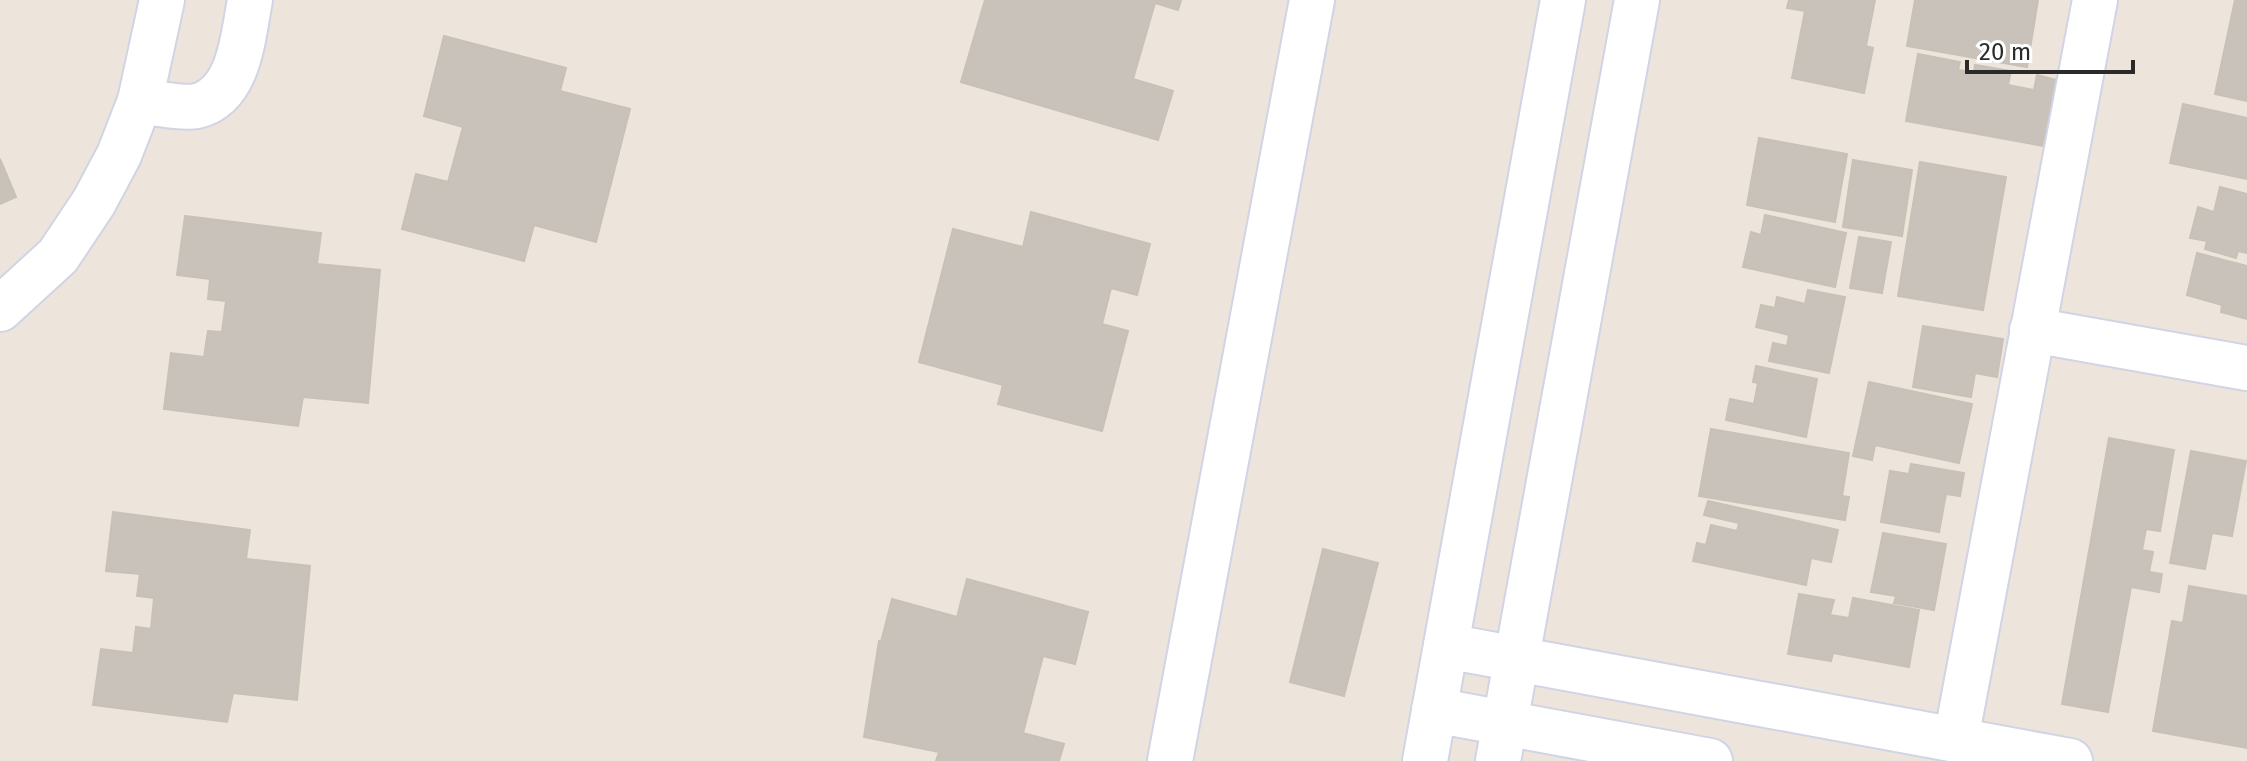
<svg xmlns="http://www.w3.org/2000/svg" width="2247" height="761" font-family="'Fira Sans',sans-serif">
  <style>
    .building { fill: #c8c2bb; stroke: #c8c1b5; stroke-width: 2 }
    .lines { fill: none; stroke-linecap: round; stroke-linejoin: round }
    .minor-casing { stroke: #d0d4e4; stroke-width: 48 }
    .minor { stroke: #fff; stroke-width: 44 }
  </style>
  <rect width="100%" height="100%" fill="#ede5db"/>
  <!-- building -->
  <g class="building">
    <path d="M985 0H1181L1178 10 1155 3 1133 79 1173 91 1158 140 961 82Z"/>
    <path d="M1789 0H1875L1866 46 1873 48 1864 93 1792 78 1805 11 1787 8Z"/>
    <path d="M1915 0H2038L2027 67 1907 46Z"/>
    <path d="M2235 0H2247V101L2215 94Z"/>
    <path d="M444 36 566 68 560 91 630 109 596 242 534 225 524 261 402 229 416 174 448 182 463 127 424 116Z"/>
    <path d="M1918 54 1960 62 1958 70 1974 72 1975 65 2011 71 2008 85 2034 90 2037 75 2060 81 2049 147 1906 121Z"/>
    <path d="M2183 104 2247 118V179L2170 163Z"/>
    <path d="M1759 138 1847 154 1835 222 1747 205Z"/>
    <path d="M0 159 16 197 0 204Z"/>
    <path d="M1853 160 1912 170 1902 236 1843 227Z"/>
    <path d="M1920 162 2006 177 1983 310 1898 296Z"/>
    <path d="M2220 187 2247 194V253L2238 251 2236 258 2205 249 2207 241 2190 238 2198 207 2214 212Z"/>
    <path d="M1031 212 1150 244 1137 295 1111 288 1102 324 1128 331 1102 431 998 404 1003 385 919 362 953 229 1023 247Z"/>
    <path d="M1765 215 1846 233 1835 287 1743 267 1751 232 1761 235Z"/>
    <path d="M185 216 321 233 317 264 380 270 368 403 303 397 298 426 164 409 171 353 204 357 208 331 222 332 226 301 208 299 210 279 177 275Z"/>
    <path d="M1859 237 1891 242 1882 293 1850 288Z"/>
    <path d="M2197 253 2247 266V319L2221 312 2222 305 2187 295Z"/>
    <path d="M1808 290 1845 297 1829 373 1769 361 1773 343 1787 346 1789 335 1756 327 1761 305 1775 308 1777 297 1805 304Z"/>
    <path d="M1923 326 2003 339 1997 377 1975 373 1971 397 1913 387Z"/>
    <path d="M1756 366 1817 379 1806 437 1726 420 1730 399 1754 404 1758 383 1753 382Z"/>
    <path d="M1869 382 1972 404 1959 463 1875 445 1872 460 1853 456Z"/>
    <path d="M1711 429 1849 453 1842 496 1849 497 1845 520 1699 496Z"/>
    <path d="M2109 438 2174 450 2160 531 2146 529 2142 550 2153 552 2149 572 2162 574 2159 592 2131 587 2108 712 2062 704Z"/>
    <path d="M2191 451 2246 461 2232 536 2212 533 2205 569 2170 563Z"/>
    <path d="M1911 464 1964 473 1960 496 1946 494 1939 532 1881 522 1890 471 1909 474Z"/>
    <path d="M1708 501 1838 530 1831 562 1811 558 1806 585 1693 561 1697 543 1706 545 1711 525 1737 531 1739 523 1704 515Z"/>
    <path d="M113 512 250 530 246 559 310 566 297 700 233 693 227 722 93 705 101 649 133 653 136 627 151 629 154 598 137 596 140 574 106 571Z"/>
    <path d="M1883 533 1946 544 1934 610 1894 603 1896 596 1871 592Z"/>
    <path d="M1323 549 1378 563 1344 696 1290 682Z"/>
    <path d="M967 579 1088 612 1075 664 1043 656 1023 733 1064 744 1059 761H936L939 752 864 737 879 641 881 642 892 599 957 617Z"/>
    <path d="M2189 586 2247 596V748L2153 731 2172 621 2183 623Z"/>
    <path d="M1799 594 1834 600 1830 615 1849 618 1853 598 1919 610 1909 667 1833 653 1831 661 1788 654Z"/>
  </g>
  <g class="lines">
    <defs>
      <g id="minor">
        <path d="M140 101C155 103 183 109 197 106 240 95 243 36 250 0"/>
        <path d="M0 309 58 256 94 202 119 155 140 101 162 0"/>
        <path d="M2032 330 2247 368"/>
        <path d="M1446 646 2070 761"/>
        <path d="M1434 710 1710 761"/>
        <path d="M1956 739 2095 0"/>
        <path d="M1170 761 1312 0"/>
        <path d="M1425 761 1563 0"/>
        <path d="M1498 761 1637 0"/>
      </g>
    </defs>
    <!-- minor casing -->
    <use href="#minor" class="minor-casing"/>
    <!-- minor -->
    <use href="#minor" class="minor"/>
  </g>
  <!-- scale -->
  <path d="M1967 60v12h166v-12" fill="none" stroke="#2a2a2a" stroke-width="4"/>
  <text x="1979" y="60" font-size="24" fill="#2a2a2a" stroke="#ffffff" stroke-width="6" paint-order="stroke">20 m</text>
</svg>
